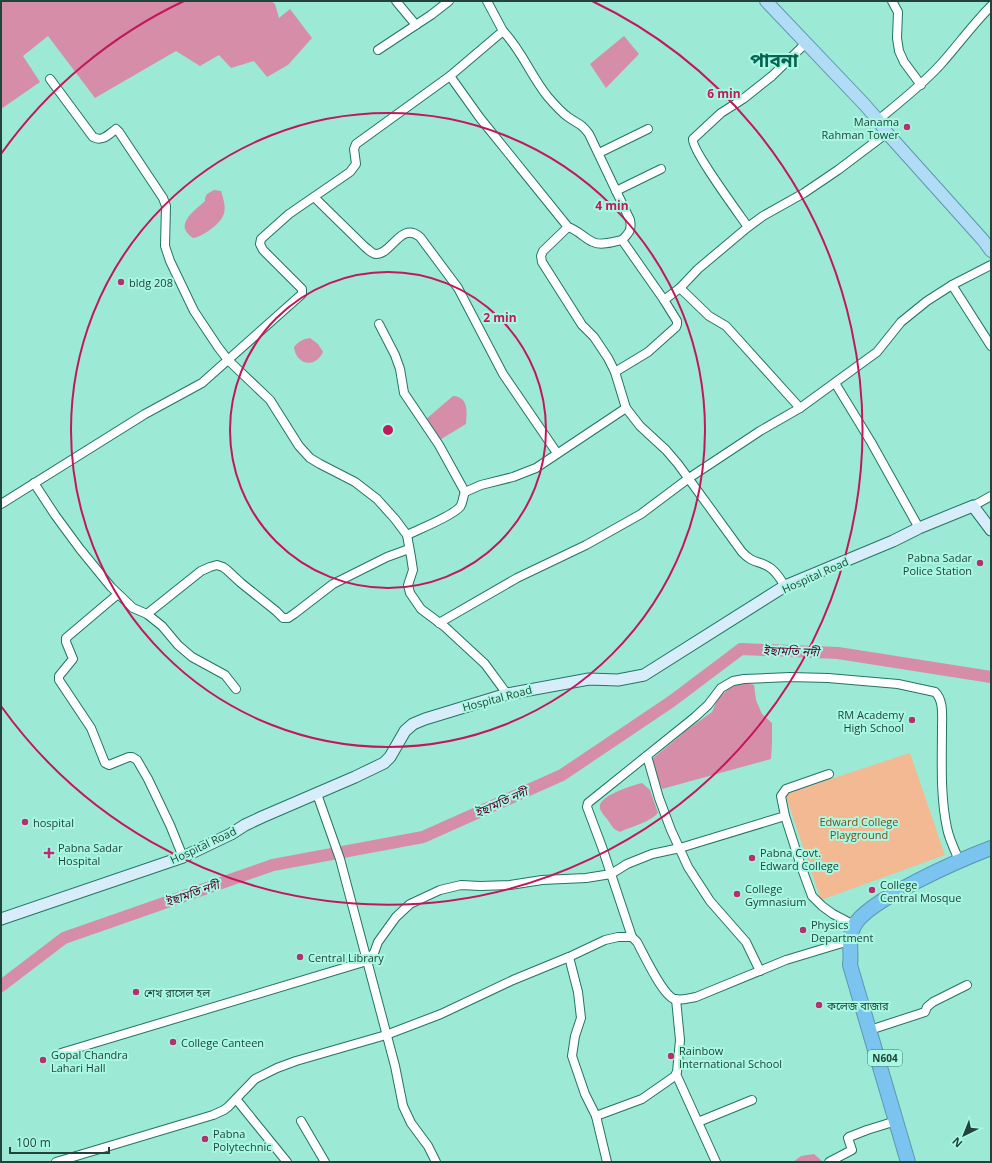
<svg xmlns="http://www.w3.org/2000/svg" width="992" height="1163" font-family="'Open Sans','Noto Sans Bengali',sans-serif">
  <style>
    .green { fill: #f2b992 }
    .water { fill: #d68da8 }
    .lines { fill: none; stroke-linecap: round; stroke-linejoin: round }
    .river { stroke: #d68da8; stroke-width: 12 }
    .street-casing { stroke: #227463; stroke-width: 10 }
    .secondary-casing { stroke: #227463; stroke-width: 13 }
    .primary-casing { stroke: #5c97b0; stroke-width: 14 }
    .highway-casing { stroke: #5c97b0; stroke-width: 16 }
    .street { stroke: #fff; stroke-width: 8 }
    .secondary { stroke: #d7edfa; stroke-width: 11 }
    .primary { stroke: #b0dcf5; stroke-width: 12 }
    .highway { stroke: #7bc4ef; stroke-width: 14 }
    .ring { fill: none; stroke: #c2185b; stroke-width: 2 }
    .poi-dot { fill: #b62f71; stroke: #a9f8e2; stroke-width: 1.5 }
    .labels { text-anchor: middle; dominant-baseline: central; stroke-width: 4; stroke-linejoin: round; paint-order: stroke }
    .shield { fill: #a9f8e2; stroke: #4a796d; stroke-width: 1 }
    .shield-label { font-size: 10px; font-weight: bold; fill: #22433b }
    .poi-label { font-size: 11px; fill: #22433b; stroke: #a9f8e2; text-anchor: start }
    .street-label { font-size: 11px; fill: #22433b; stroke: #a9f8e2 }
    .park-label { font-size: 11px; fill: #824716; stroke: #a9f8e2 }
    .water-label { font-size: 12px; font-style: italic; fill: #57002f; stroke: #a9f8e2 }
    .town-label { font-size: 19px; font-weight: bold; fill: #066453; stroke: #a9f8e2 }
    .centre { fill: #c2185b; stroke: #a9f8e2; stroke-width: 2 }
    .ring-label { font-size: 12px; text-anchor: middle; font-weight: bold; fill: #c2185b; stroke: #a9f8e2; stroke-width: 4; stroke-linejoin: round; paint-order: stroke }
  </style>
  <rect width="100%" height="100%" fill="#9cead5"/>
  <!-- green -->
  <path class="green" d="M910 753 945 855 821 900 785 794Z"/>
  <!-- water -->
  <g class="water">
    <path d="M1 1H271L275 4 279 18 290 9 312 38 288 65 267 77 254 61 231 68 219 55 200 66 176 51 95 98 48 36 23 56 40 82 1 109Z"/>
    <path d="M624 36 639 54 606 88 590 64Z"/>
    <path d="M214 190 221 191C223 198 227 208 223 216 219 225 202 237 193 238 173 225 194 211 205 201V198L207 194Z"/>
    <path d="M310 338 318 344 323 352C315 369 296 365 294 347 299 341 303 339 310 338Z"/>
    <path d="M453 396C469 397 467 412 466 424L438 441 425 420Z"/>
    <path d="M743 682 754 685 756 700 762 714 772 723V744L771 759 662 789 651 760 687 730 712 712 718 698 732 686Z"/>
    <path d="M642 783 650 790 658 813C649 823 632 826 620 832 612 829 612 825 607 819 604 815 599 811 600 805 602 795 633 785 642 783Z"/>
    <path d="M814 1154 823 1162H793L801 1156Z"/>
  </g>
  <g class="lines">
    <!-- river -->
    <path class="river" d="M1 986 64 938 273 865 423 837 562 775 672 701 741 649 838 653 991 677"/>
    <defs>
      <g id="street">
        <path d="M396 1 416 25"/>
        <path d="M892 1 898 12 897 38 899 51 904 62 921 85"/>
        <path d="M503 31C522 51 531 76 548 97 554 104 561 112 568 117 578 124 581 123 589 134L630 220C632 230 629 233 622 240"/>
        <path d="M378 50 431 15 449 1"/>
        <path d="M450 76 480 118 568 227C578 230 584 238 593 242 600 246 614 242 622 240L664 300 680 288 709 316 726 326 800 408"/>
        <path d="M50 79 93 137C102 142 108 135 116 129L119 132 163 198 166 206 165 246 170 261 194 311 218 347 228 360 270 400 299 446 310 458 320 464 355 482 377 499 395 519 407 535 411 557 413 570 408 585 410 593 421 609 445 627 485 664 507 694"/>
        <path d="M878 120C900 102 922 85 941 64 958 45 973 24 991 6"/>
        <path d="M599 153 648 129"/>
        <path d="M616 191 661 169"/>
        <path d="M314 197 365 247C368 249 372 254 376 254 392 254 401 221 420 237L458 288 503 374 557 453"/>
        <path d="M568 227 543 251 541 256 542 262 582 325 594 337 608 358 615 372 626 408 640 426 666 450 678 464 742 552C753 564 758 560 769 567 776 571 781 580 785 586"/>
        <path d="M748 227C739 214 691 149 693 139L721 113 743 99 772 76 806 43"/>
        <path d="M952 285 991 346"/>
        <path d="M680 288 698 269 748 227 763 216 804 193 838 170 887 133"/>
        <path d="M379 324 395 355 400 369 404 393 439 445 465 492"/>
        <path d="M615 372 648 352 676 327 677 324V321L664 300"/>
        <path d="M835 383 871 442 919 528"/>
        <path d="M34 483 55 515 80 549 111 587 133 608 147 614 162 626 178 645 192 657 225 675 236 689"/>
        <path d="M1 504 145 414 202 383 302 294V289L263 250 260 244 261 239 289 214 350 172 356 164 354 149 356 144 450 76 503 31 487 1"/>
        <path d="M973 506 991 496"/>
        <path d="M407 535C419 529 451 517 460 507 463 503 463 496 465 492L481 485 513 477 536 468 626 408"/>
        <path d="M118 594 66 638V642L73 659 59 676V680L91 728 105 763 109 765 129 757H132L137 760 148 779 170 825 183 857"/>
        <path d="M147 614 201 571 210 567 217 565 223 567 227 570 241 583 276 611 283 618H288L294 614 333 584 387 557 409 549"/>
        <path d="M439 623 517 578 586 545 641 514 689 478 760 431 800 408 877 352 901 322 927 301 952 285 991 265"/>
        <path d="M647 756 659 798 671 830 688 867 710 901 746 942 760 971"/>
        <path d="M317 794 340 859 395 1066 403 1106 411 1123 428 1146 436 1162"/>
        <path d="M785 816 801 866 812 896 822 906 833 914 854 925"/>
        <path d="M632 937 602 847 587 807 588 803 695 717 708 705 721 688 733 681 744 679 790 677 828 678 898 684 935 692C944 700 942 717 942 727 942 760 940 795 947 828 949 839 955 851 960 862"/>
        <path d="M569 957 578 992 581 1018 575 1036 572 1056 585 1094 596 1116 607 1162"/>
        <path d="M876 1028 925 1012 927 1007 933 1002 967 985"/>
        <path d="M61 1053 367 961 374 953 378 942 396 917 410 904 440 890 461 885 480 886 510 885 542 880 586 878 611 874 627 864 652 854 680 848 785 816 781 796 786 789 829 774"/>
        <path d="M676 1074 716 1162"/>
        <path d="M236 1099 287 1162"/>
        <path d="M596 1116 642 1099 675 1076 677 1072 680 1040 676 999"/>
        <path d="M301 1121 325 1162"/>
        <path d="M698 1122 752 1100"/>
        <path d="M56 1162 213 1115 224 1110 228 1107 255 1079 277 1068 296 1061 386 1035 441 1014 513 980 569 957 605 940 618 937H632L637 942C644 955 662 994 674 999 681 1001 689 998 696 997L786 960 849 941"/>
        <path d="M829 1162 852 1150 848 1138 849 1137 867 1130 896 1121"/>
      </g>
      <path id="secondary" d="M1 919 183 857 231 834 245 825 262 817 355 777 384 763 390 757 405 731 413 724 425 719 507 694 589 679 618 680 644 675 785 586 893 541 919 528 973 506 991 530"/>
      <path id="primary" d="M766 1 864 104 878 120 887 133 983 240 991 251"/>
      <path id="highway" d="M908 1162 850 965C852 951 847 939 854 926 867 900 962 859 991 848"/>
    </defs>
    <!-- street casing -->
    <use href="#street" class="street-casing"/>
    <!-- secondary casing -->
    <use href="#secondary" class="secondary-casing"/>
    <!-- primary casing -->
    <use href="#primary" class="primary-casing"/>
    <!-- highway casing -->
    <use href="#highway" class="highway-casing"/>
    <!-- street -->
    <use href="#street" class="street"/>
    <!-- secondary -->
    <use href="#secondary" class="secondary"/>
    <!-- primary -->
    <use href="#primary" class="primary"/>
    <!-- highway -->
    <use href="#highway" class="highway"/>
  </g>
  <!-- distance rings -->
  <g class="ring">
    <circle cx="388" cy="430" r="158"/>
    <circle cx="388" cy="430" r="317"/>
    <path d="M1 154A475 475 0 0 1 184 1M592 1A475 475 0 1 1 1 706"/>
  </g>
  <!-- markers -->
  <g class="poi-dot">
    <circle cx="907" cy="127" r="4"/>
    <circle cx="121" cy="282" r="4"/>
    <circle cx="980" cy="563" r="4"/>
    <circle cx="912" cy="720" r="4"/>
    <circle cx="25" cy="822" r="4"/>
    <path d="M47 847h4v4h4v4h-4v4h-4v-4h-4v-4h4z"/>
    <circle cx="752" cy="858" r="4"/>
    <circle cx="872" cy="890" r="4"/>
    <circle cx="737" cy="894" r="4"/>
    <circle cx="803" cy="930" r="4"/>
    <circle cx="300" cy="957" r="4"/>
    <circle cx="136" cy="992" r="4"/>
    <circle cx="819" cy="1005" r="4"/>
    <circle cx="173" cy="1042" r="4"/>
    <circle cx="671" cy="1056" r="4"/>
    <circle cx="43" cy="1060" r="4"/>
    <circle cx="205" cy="1139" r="4"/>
  </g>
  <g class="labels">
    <!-- shield labels -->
    <rect class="shield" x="868" y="1050" width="34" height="16" rx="3"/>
    <g class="shield-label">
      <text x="885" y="1058">N604</text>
    </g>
    <!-- poi labels -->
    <g class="poi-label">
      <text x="899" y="121" text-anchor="end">Manama<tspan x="899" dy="13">Rahman Tower</tspan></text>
      <text x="129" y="282">bldg 208</text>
      <text x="972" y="557" text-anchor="end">Pabna Sadar<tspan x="972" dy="13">Police Station</tspan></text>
      <text x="904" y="714" text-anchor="end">RM Academy<tspan x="904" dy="13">High School</tspan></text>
      <text x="33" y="822">hospital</text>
      <text x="58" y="847">Pabna Sadar<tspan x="58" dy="13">Hospital</tspan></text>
      <text x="760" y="852">Pabna Covt.<tspan x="760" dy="13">Edward College</tspan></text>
      <text x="880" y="884">College<tspan x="880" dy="13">Central Mosque</tspan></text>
      <text x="745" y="888">College<tspan x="745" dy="13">Gymnasium</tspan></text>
      <text x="811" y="924">Physics<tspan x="811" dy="13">Department</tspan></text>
      <text x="308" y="957">Central Library</text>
      <text x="144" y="992">শেখ রাসেল হল</text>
      <text x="827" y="1005">কলেজ বাজার</text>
      <text x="181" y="1042">College Canteen</text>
      <text x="679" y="1050">Rainbow<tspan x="679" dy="13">International School</tspan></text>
      <text x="51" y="1054">Gopal Chandra<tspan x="51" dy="13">Lahari Hall</tspan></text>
      <text x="213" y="1133">Pabna<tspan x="213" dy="13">Polytechnic</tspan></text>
    </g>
    <!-- street labels -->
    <g class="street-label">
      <text transform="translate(815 575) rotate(-24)">Hospital Road</text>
      <text transform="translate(497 698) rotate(-15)">Hospital Road</text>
      <text transform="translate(203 845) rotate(-25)">Hospital Road</text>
    </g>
    <!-- park labels -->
    <g class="park-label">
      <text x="859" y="821">Edward College<tspan x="859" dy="13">Playground</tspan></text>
    </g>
    <!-- water labels -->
    <g class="water-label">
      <text transform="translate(791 651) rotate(2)">ইছামতি নদী</text>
      <text transform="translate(501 802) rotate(-24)">ইছামতি নদী</text>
      <text transform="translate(192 893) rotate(-19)">ইছামতি নদী</text>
    </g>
    <!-- town labels -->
    <g class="town-label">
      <text x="774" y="60">পাবনা</text>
    </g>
  </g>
  <circle cx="388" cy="430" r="6" class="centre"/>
  <g class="ring-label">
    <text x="724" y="98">6 min</text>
    <text x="612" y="210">4 min</text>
    <text x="500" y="322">2 min</text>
  </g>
  <!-- border -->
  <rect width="992" height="1163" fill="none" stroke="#22433b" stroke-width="4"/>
  <!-- north arrow -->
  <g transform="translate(964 1135) rotate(223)" stroke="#a9f8e2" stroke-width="3" paint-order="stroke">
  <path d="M0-3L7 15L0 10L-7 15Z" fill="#22433b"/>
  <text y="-6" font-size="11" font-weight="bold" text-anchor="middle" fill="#22433b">N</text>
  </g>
  <!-- scale -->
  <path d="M10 1147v6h99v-6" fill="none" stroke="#22433b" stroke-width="2"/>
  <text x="16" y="1147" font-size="12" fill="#22433b" stroke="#a9f8e2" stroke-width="3" paint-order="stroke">100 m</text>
</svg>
